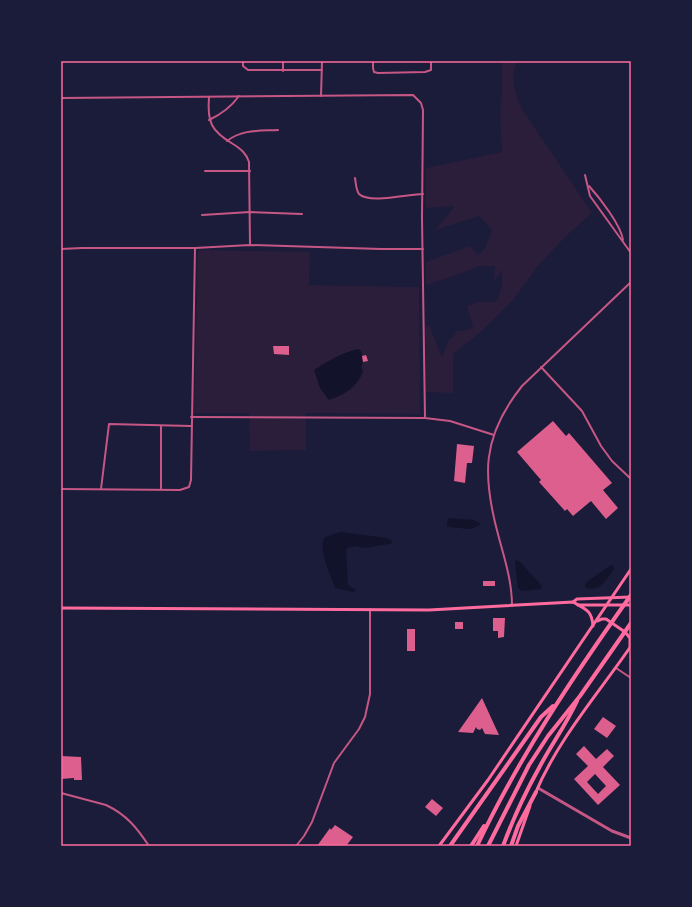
<svg xmlns="http://www.w3.org/2000/svg" width="692" height="907" font-family="Merriweather,serif">
  <style>
    .green { fill: #2a1e3b }
    .water { fill: #12122b }
    .building { fill: #dd5f8e; fill-rule: evenodd }
    .lines { fill: none; stroke-linecap: round; stroke-linejoin: round }
    .minor { stroke: #c65784; stroke-width: 2 }
    .tertiary { stroke: #c65784; stroke-width: 3 }
    .secondary { stroke: #ff6b9d; stroke-width: 3 }
    .motorway { stroke: #ff6b9d; stroke-width: 4 }
    .neatline { fill: none; stroke: #ff6b9d; stroke-width: 1.5 }
  </style>
  <rect width="100%" height="100%" fill="#1b1b3a"/>
  <!-- green -->
  <g class="green">
    <path d="M502 61H517C510 78 515 93 522 109L592 213 565 237 538 266 513 300 483 330 453 354V393L426 392 425 328 429 325 442 357 448 341 454 336 457 331 468 330 473 327 467 306 478 302H493L498 299 502 285V269L494 281 495 266H479L457 275 426 285V262L470 246 478 255 484 250 492 230 479 216 435 230 455 206 426 208V168L502 152 500 115 502 92Z"/>
    <path d="M200 250 310 252 309 285 419 287 420 414 306 413V450L250 451 249 413H194L198 252Z"/>
  </g>
  <!-- water -->
  <g class="water">
    <path d="M358 349 361 351 363 362 361 368 363 371C357 388 345 394 329 400L320 388 314 370C328 361 341 353 358 349Z"/>
    <path d="M450 518 473 520 480 523V525L471 529 449 527 447 526 448 519Z"/>
    <path d="M340 532 387 538 392 541 391 544H388L365 548 355 546 347 548 346 551 348 585 356 590 354 592 335 588C331 576 317 547 325 537Z"/>
    <path d="M516 560 520 562 542 586 541 589 522 591 518 588 515 563Z"/>
    <path d="M611 565H613L614 569C607 579 600 592 586 588L585 585 588 581Z"/>
  </g>
  <!-- building -->
  <g class="building">
    <path d="M273 346H289V355L274 354Z"/>
    <path d="M366 355 368 361 363 362 362 356Z"/>
    <path d="M553 421 566 436 569 433 612 483 603 490 618 508 606 519 591 501 573 516 567 509 565 511 539 482 541 480 517 452Z"/>
    <path d="M457 444 474 446 472 463H467L465 483 454 481Z"/>
    <rect x="483" y="581" width="12" height="5"/>
    <path d="M493 618H505L504 637 498 638V631H493Z"/>
    <rect x="455" y="622" width="8" height="7"/>
    <rect x="407" y="629" width="8" height="22"/>
    <path d="M482 698 499 735 485 734 482 728 480 730 477 729 476 727 473 733 458 732Z"/>
    <path d="M603 717 616 726 607 738 594 729Z"/>
    <path d="M584 746 596 759 607 749 614 756 603 767 620 785 598 805 574 779 588 766 576 754ZM595 774 606 786 598 794 587 782Z"/>
    <path d="M61 756 81 757 82 780H74V778L61 779Z"/>
    <path d="M432 799 443 808 436 816 425 807Z"/>
    <path d="M335 825 353 837 346 846H317L330 828 331 830Z"/>
  </g>
  <g class="lines">
    <!-- minor -->
    <g class="minor">
      <path d="M243 61V66L248 70H322"/>
      <path d="M373 61V68L374 72 378 73 425 72 431 70V61"/>
      <path d="M283 71V61"/>
      <path d="M321 96 322 61"/>
      <path d="M209 97C207 122 211 131 233 144 241 149 246 153 249 162L250 245"/>
      <path d="M61 98 413 95 421 103 423 110 422 218 425 418"/>
      <path d="M209 120C222 114 231 107 239 96"/>
      <path d="M227 141C242 129 260 131 278 130"/>
      <path d="M205 171H250"/>
      <path d="M585 175 590 196 631 253"/>
      <path d="M355 178C356 184 356 190 359 194 369 204 409 194 423 194"/>
      <path d="M589 186C599 197 621 225 623 240"/>
      <path d="M202 215 250 212 302 214"/>
      <path d="M61 249 82 248H195L250 245 381 249H423"/>
      <path d="M541 367 582 411 601 446 612 461 631 479"/>
      <path d="M191 417 425 418 450 421 494 435"/>
      <path d="M61 489 180 490 189 487 191 480 195 248"/>
      <path d="M101 489 109 424 191 426"/>
      <path d="M161 489V426"/>
      <path d="M512 606C512 582 505 560 499 538 482 477 481 437 522 386L631 282"/>
      <path d="M616 668 631 678"/>
      <path d="M61 793 106 805C127 815 137 828 149 846"/>
      <path d="M296 846 304 836 312 822 334 763 359 729 365 717 370 694V609"/>
    </g>
    <!-- tertiary -->
    <path class="tertiary" d="M538 788 612 831 631 838"/>
    <!-- secondary -->
    <g class="secondary">
      <path d="M573 602 577 599 631 597"/>
      <path d="M578 605H631"/>
      <path d="M61 608 429 610 573 602C585 609 592 610 593 626"/>
      <path d="M597 621 602 619H606L625 632 630 638V647"/>
      <path d="M535 794C558 739 598 694 631 646"/>
      <path d="M439 846 488 780 631 569"/>
      <path d="M516 846 530 806"/>
    </g>
    <!-- motorway -->
    <g class="motorway">
      <path d="M450 846 541 717 553 706"/>
      <path d="M471 846 484 826"/>
      <path d="M477 846C519 757 574 675 631 595"/>
      <path d="M488 846 529 765 548 736 580 696 631 623"/>
      <path d="M503 846C513 819 525 793 539 768 551 745 566 725 577 701"/>
      <path d="M511 846 518 826 536 792"/>
    </g>
  </g>
  <!-- border -->
  <rect width="692" height="907" fill="none" stroke="#1b1b3a" stroke-width="124"/>
  <rect x="62" y="62" width="568" height="783" class="neatline"/>
</svg>
